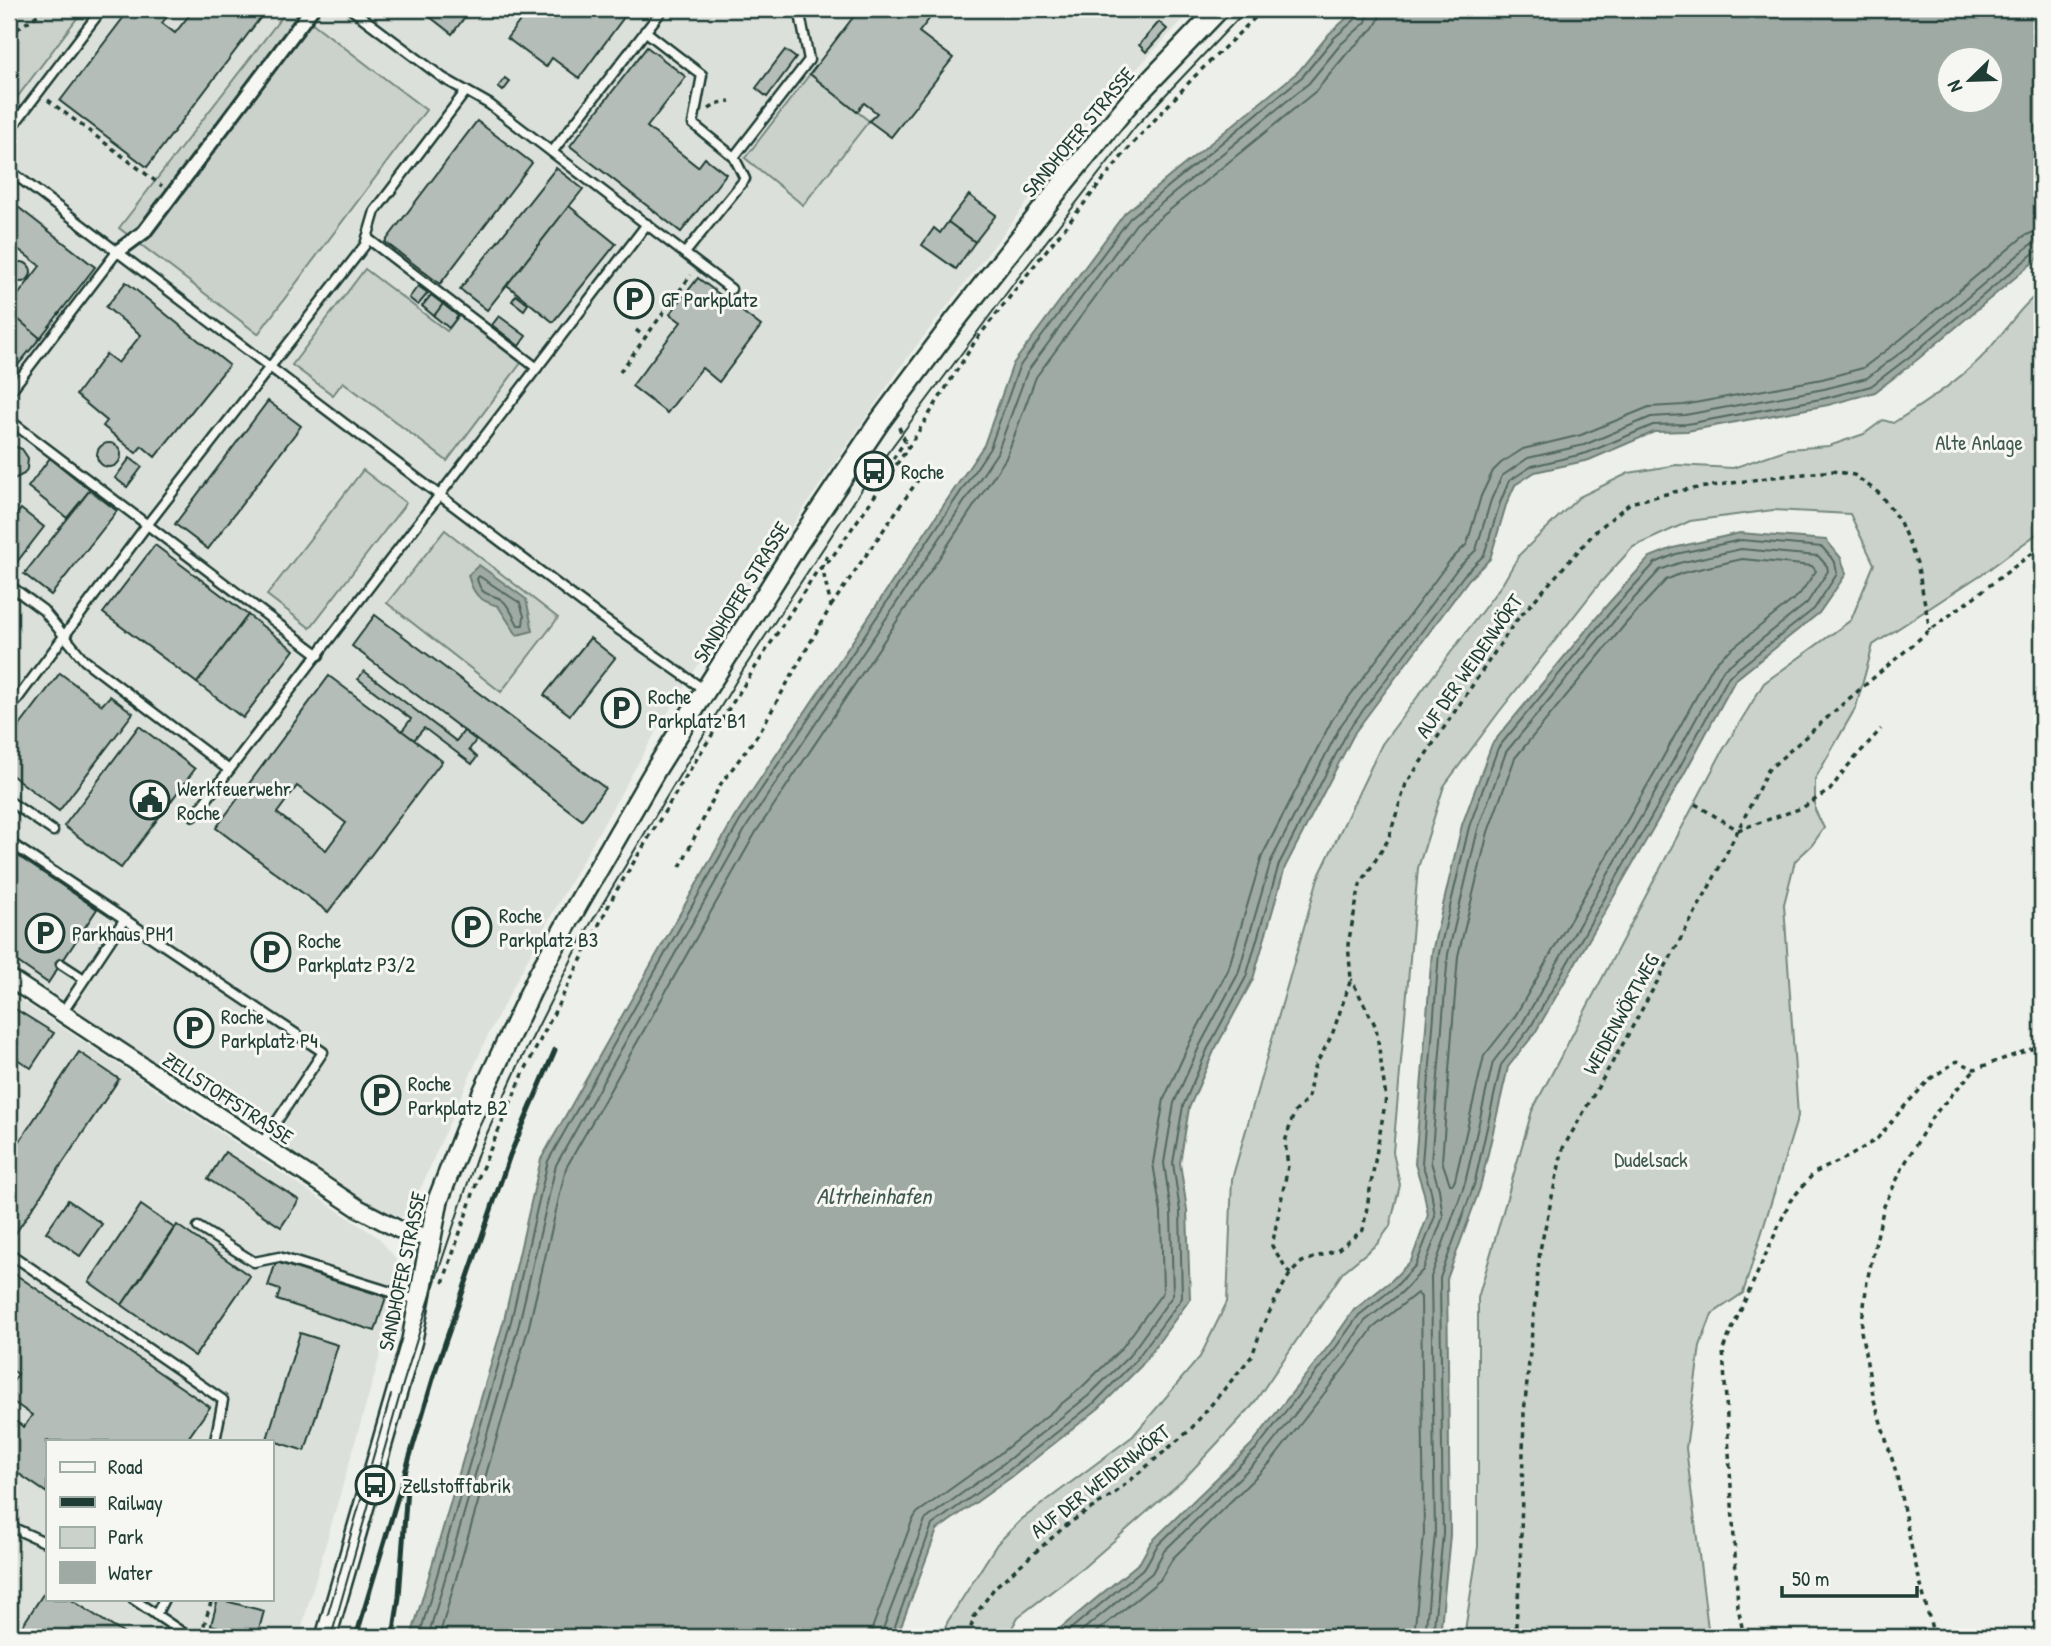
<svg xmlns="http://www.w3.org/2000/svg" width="2051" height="1646" font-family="'Patrick Hand',sans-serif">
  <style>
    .built { fill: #dce0db; fill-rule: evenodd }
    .green { fill: #cbd2cc; stroke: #758880; stroke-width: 2 }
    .water { fill: #9faaa4; stroke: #6c7e77; stroke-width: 2; fill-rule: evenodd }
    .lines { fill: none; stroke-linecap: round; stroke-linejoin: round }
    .shore { stroke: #526961; stroke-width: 2 }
    .building { fill: #b4bdb8; stroke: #1f3d34; stroke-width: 2; fill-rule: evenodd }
    .service-casing { stroke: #1f3d34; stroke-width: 13 }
    .pedestrian-casing { stroke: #1f3d34; stroke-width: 18 }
    .minor-casing { stroke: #1f3d34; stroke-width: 21 }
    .tertiary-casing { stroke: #1f3d34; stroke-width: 24 }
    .path { stroke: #1f3d34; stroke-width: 3.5; stroke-dasharray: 5 5; stroke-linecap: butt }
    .service { stroke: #f6f6f2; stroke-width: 8 }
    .pedestrian { stroke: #f6f6f2; stroke-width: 12 }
    .minor { stroke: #f6f6f2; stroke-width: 16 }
    .tertiary { stroke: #f6f6f2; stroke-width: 19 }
    .tram { stroke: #1f3d34; stroke-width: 2 }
    .rail { stroke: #1f3d34; stroke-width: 5 }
    .labels { text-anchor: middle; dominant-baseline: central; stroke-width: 6; stroke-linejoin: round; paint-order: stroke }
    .street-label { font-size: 21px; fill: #1f3d34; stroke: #f6f6f2 }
    .poi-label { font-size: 21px; fill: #1f3d34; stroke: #f6f6f2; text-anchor: start }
    .park-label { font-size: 21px; fill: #415b52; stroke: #f6f6f2 }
    .water-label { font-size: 23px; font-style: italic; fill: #3f5850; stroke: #f6f6f2 }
  </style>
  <rect width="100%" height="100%" fill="#edefea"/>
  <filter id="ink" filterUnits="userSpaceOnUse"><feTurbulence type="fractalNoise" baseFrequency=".0143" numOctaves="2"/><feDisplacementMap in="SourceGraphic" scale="14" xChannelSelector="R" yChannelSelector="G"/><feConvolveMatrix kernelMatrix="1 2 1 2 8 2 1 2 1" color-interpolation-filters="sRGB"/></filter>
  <g filter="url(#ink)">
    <!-- built -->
    <g class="built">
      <path d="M9 9H1193L1101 107 905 361 723 626 657 730 543 930 488 1035 408 1217 389 1216 9 965Z"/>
      <path d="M9 992 379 1238 397 1260 399 1290 299 1637H9ZM47 1441H271V1599H47Z"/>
    </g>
    <!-- green -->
    <g class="green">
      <path d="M9 9H84L9 108Z"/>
      <path d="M288 9H294L426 110 258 334 119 228Z"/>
      <path d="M810 74 869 121 803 205 745 158Z"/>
      <path d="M365 269 447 331 459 316 521 363 447 461 343 382 333 395 292 365Z"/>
      <path d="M2042 290V530L1988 570 1873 645 1856 707 1815 779V810L1824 828 1812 845 1795 861 1784 904 1798 1116 1743 1293 1712 1314 1700 1346 1686 1448 1709 1637H1464L1478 1547V1298L1532 1111 1723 750 1764 683 1851 620 1874 564 1850 514 1773 510 1690 521 1633 547 1600 583 1499 712 1444 786 1418 868 1393 1152 1400 1185 1390 1226 1377 1244 1343 1272 1252 1406 1183 1480 1084 1567 1018 1617 1007 1637H941L948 1621 997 1544 1022 1519 1133 1436 1200 1357 1227 1302 1232 1179 1318 878 1382 744 1503 583 1519 555 1579 497 1629 473 1676 465 1733 468 1788 449 1829 446 1864 434 1883 420 1893 423C1924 404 1954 384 1980 359 2002 337 2017 309 2042 290Z"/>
      <path d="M363 470 406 503 310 628 267 595Z"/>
      <path d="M445 530 558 618 501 692 387 603Z"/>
    </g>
    <!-- water -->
    <g class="water">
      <path d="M1357 9H2042V255L1918 359 1875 392 1828 405 1687 431 1654 432 1589 460 1535 472 1515 485 1506 505 1490 559 1469 579 1355 732 1285 867 1253 979 1214 1051 1189 1108 1180 1163 1187 1210 1190 1299 1141 1366 1099 1408 1013 1476 937 1530 897 1637H411L504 1320 541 1159 734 818 984 445 1013 364 1125 213 1299 71 1329 34ZM1950 60H1992V102H1950Z"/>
      <path d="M1740 533 1826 540 1841 558 1846 574 1819 613 1735 680 1678 785 1535 1033 1508 1067 1480 1188 1447 1279 1450 1535 1440 1637H1052L1057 1631 1140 1562 1151 1542 1251 1445 1331 1343 1354 1310 1391 1281 1411 1261 1428 1215 1424 1193 1415 1164 1432 952 1462 825 1492 744 1607 605 1650 557 1673 548Z"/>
      <path d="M479 565 526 599 533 631 517 635 498 606C478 600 473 594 468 575Z"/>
    </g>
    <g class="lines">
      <!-- shore -->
      <g class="shore">
        <path d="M1742 559 1812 566 1816 571 1799 595 1719 659 1713 666 1655 772 1514 1018 1484 1056 1455 1180 1453 1184H1450L1442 1161 1458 956 1488 832 1515 758 1627 622 1666 580 1682 573Z"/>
        <path d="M479 576 520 603 524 616 523 625H518C514 618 509 605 502 600 490 592 482 598 477 579Z"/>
        <path d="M419 1637 511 1321 548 1161 740 821 990 448 1019 367 1130 218 1303 76 1334 38 1359 16 1361 9"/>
        <path d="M428 1637 519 1324 556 1165 747 826 997 453 1027 372 1136 224 1309 83 1341 44 1366 22 1370 9"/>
        <path d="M439 1637 529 1326 566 1168 756 832 1006 458 1036 377 1144 231 1316 91 1348 52 1374 28 1379 19 1380 9"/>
        <path d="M871 1637 873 1626 912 1521 917 1513 998 1455 1081 1388 1121 1349 1163 1292 1161 1213 1153 1163 1164 1099 1191 1040 1228 970 1262 856 1332 720 1448 563 1467 544 1481 496 1493 471 1501 463 1523 449 1581 435 1649 407 1684 405 1822 379 1863 368 1901 339 2024 236 2034 232 2042 231"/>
        <path d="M882 1637 883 1629 925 1520 1004 1463 1088 1396 1129 1356 1173 1295 1171 1212 1164 1163 1174 1103 1200 1045 1238 974 1271 861 1341 725 1457 569 1476 550 1491 500 1502 476 1528 458 1584 445 1651 417 1685 415 1824 389 1867 378 1908 347 2030 245 2042 242"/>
        <path d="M891 1637 932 1525 1009 1470 1094 1403 1135 1361 1182 1298 1180 1211 1173 1163 1183 1106 1208 1048 1246 977 1279 864 1349 729 1464 575 1484 555 1500 503 1509 481 1532 466 1587 453 1653 425 1687 424 1826 398 1871 386 1913 354 2035 252 2042 250"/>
        <path d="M1061 1637 1145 1567 1157 1546 1256 1449 1336 1347 1359 1315 1395 1287 1416 1265 1435 1216 1431 1191 1422 1163 1439 953 1469 827 1498 748 1612 610 1655 563 1676 554 1741 540 1822 547 1835 562 1837 574 1814 609 1729 676 1672 781 1530 1028 1501 1065 1474 1185 1440 1278 1443 1534 1433 1637"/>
        <path d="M1074 1637 1152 1573 1164 1551 1263 1455 1343 1353 1365 1321 1401 1293 1423 1270 1443 1217 1439 1189 1431 1162 1448 954 1478 829 1506 752 1619 615 1660 570 1679 563 1741 549 1818 556 1827 566 1828 571 1807 603 1723 670 1664 777 1522 1024 1493 1062 1465 1183 1431 1277 1435 1534 1425 1637"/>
        <path d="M1090 1637 1160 1580 1173 1558 1271 1462 1351 1359 1373 1328 1417 1293 1421 1297 1424 1534 1414 1637"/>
      </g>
    </g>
    <!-- building -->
    <g class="building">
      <path d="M130 9H173L162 23 175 33 194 9H267L147 167 60 101Z"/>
      <path d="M428 9H471L452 34 425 13Z"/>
      <path d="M529 9H630L579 78 552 58 546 67 507 38Z"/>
      <path d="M844 9H937L919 32 953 58 891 137 869 121 877 113 864 103 857 112 810 74 854 16Z"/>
      <path d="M1051 9H1074L1064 15 1055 13Z"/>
      <path d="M1159 22 1167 29 1146 52 1139 45Z"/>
      <path d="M647 47 686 77 647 127 698 167 705 158 726 174 681 232 570 146Z"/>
      <path d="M785 50 796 58 767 97 756 88Z"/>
      <path d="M505 78 510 82 503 91 498 87Z"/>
      <path d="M477 121 532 163 440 284 385 242Z"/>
      <path d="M556 168 583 189 487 310 460 289Z"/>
      <path d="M969 195 996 215 975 242 948 222Z"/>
      <path d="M9 200 95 267 40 338 9 313V307L40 266 9 242Z"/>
      <path d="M569 206 616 244 553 322 507 285Z"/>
      <path d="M948 222 975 242 956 269 922 245 934 228 940 233Z"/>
      <circle cx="21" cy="272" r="10"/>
      <path d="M698 278 761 326 719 382 702 368 667 413 632 386 681 322 670 314Z"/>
      <path d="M126 282 229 365 155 457 142 446 136 453 103 426 107 421 76 395 106 354 118 363 141 335 106 307Z"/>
      <path d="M9 284 13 288 15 294 9 301Z"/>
      <path d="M418 286 428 293 418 305 409 298Z"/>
      <path d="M431 295 443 304 434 316 422 306Z"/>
      <path d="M516 295 528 304 524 310 512 301Z"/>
      <path d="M443 304 458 316 449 328 434 316Z"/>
      <path d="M499 316 526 336 519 346 492 325Z"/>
      <path d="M19 320 40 338 9 376V332Z"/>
      <path d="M268 401 301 426 208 549 175 524Z"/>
      <circle cx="109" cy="455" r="12"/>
      <path d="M11 445 22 449 28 458 27 469 24 474 14 479H9V446Z"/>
      <path d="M50 458 90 490 67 518 28 487Z"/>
      <path d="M130 458 142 467 127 487 115 478Z"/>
      <path d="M90 490 117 511 51 595 24 574Z"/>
      <path d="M21 509 44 527 13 567 9 564V524Z"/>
      <path d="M155 545 248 615 197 683 103 613Z"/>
      <path d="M248 615 294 650 243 718 197 683Z"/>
      <path d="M375 615 605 788 582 820 352 646Z"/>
      <path d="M590 638 615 658 570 715 544 695Z"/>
      <path d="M364 671 456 741 464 731 476 740 469 750 477 757 472 764 424 728 414 740 402 731 411 719 358 679Z"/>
      <path d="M60 673 102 705 110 696 133 713 59 811 9 773V740Z"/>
      <path d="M329 676 442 761 328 912 216 828ZM297 786 346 823 326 850 277 813Z"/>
      <path d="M139 726 195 769 121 868 64 826Z"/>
      <path d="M9 850 97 909 48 983 9 956Z"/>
      <path d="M9 1005 54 1033 31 1068 9 1054Z"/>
      <path d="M79 1052 119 1079 15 1234 9 1229V1157Z"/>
      <path d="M225 1152 299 1200 281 1227 208 1179Z"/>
      <path d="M68 1200 102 1224 80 1256 46 1232Z"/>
      <path d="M141 1205 174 1228 122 1305 89 1282Z"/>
      <path d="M177 1225 250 1276 195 1356 122 1305Z"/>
      <path d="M276 1262 386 1297 375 1331 277 1300 280 1290 268 1286Z"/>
      <path d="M9 1270 210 1407 186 1441H47V1493L9 1467V1417L24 1427 32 1415 9 1399V1387L18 1374 9 1368Z"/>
      <path d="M300 1333 338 1345 305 1451 267 1439Z"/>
      <path d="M47 1588V1599H70L129 1637H15Z"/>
      <path d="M218 1599 264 1611 257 1637 211 1625Z"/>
    </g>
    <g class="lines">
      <defs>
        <g id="service">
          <path d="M351 9 443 78 489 104 731 289"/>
          <path d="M645 31 702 75 693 124 734 157 745 179 685 253"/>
          <path d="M9 131 102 9"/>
          <path d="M552 152 663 9"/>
          <path d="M734 157 809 60 799 9"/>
          <path d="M9 170 598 615 706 691"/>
          <path d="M367 238 537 368"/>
          <path d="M9 393 117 252"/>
          <path d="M9 420 319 655"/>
          <path d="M9 585 43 610 84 660 229 770"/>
          <path d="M9 710 147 525 365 245 375 211 466 91"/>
          <path d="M9 801 53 831"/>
          <path d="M194 816 647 224"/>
          <path d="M9 842 323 1052 261 1145"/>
          <path d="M61 964 84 979"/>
          <path d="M62 1013 124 920"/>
          <path d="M9 1117 12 1120"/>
          <path d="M198 1227 254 1262 279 1257 420 1301"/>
          <path d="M9 1253 223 1400 215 1441"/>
          <path d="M9 1526 47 1543"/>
          <path d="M133 1599 189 1637"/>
          <path d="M156 1615 164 1599"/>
        </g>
        <path id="pedestrian" d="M117 252 144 232 312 9"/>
        <path id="minor" d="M9 978 358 1208 398 1229 431 1239"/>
        <path id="tertiary" d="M326 1637 412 1340 438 1200 466 1129 503 1050 539 974 579 902 656 769 797 545 880 421 954 322 1065 181 1129 103 1219 9"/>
      </defs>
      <!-- service casing -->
      <use href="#service" class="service-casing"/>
      <!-- pedestrian casing -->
      <use href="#pedestrian" class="pedestrian-casing"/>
      <!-- minor casing -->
      <use href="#minor" class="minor-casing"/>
      <!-- tertiary casing -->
      <use href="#tertiary" class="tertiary-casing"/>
      <!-- path -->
      <g class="path">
        <path d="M9 35 46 9"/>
        <path d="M48 100 162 186"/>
        <path d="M709 109 719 103 730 101"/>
        <path d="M666 292 674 298"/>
        <path d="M636 330 645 337"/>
        <path d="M620 372 691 275"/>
        <path d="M899 427 908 448"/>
        <path d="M893 459 905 441"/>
        <path d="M831 606 920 477"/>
        <path d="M1695 804 1738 830 1802 808 1830 790 1846 768 1881 729"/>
        <path d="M680 867 720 785 759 733 831 606 822 567 827 556"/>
        <path d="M1290 1274 1272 1246 1288 1166 1285 1142 1294 1113 1308 1099 1313 1070 1332 1035 1351 979 1348 944 1360 885 1388 840 1406 784 1515 622 1595 532 1630 503 1678 491 1773 477 1833 471 1854 475 1880 494 1900 522 1917 563 1930 630"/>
        <path d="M443 1283 480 1173 524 1072 615 893 696 760 817 571 830 560 908 448 976 340 1041 257 1128 149 1194 77 1264 9"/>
        <path d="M201 1635 212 1599"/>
        <path d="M968 1637 974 1617 995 1587 1069 1523 1115 1493 1190 1430 1252 1356 1262 1327 1279 1293 1290 1274 1302 1262 1337 1250 1363 1230 1386 1098 1376 1027 1351 979"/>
        <path d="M1515 1637 1520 1573 1524 1413 1540 1250 1563 1148 1624 1042 1713 880 1768 770 1845 702 1930 630 2042 546"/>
        <path d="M1744 1637 1738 1607 1723 1349 1790 1201 1814 1173 1850 1156 1877 1139 1902 1109 1930 1079 1957 1061 1975 1069 2042 1045"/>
        <path d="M1934 1637 1912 1550 1896 1472 1874 1400 1861 1331 1867 1281 1884 1206 1904 1165 1932 1117 1975 1069"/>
      </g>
      <!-- service -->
      <use href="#service" class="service"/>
      <!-- pedestrian -->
      <use href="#pedestrian" class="pedestrian"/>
      <!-- minor -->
      <use href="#minor" class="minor"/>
      <!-- tertiary -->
      <use href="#tertiary" class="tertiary"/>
      <!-- tram -->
      <g class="tram">
        <path d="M328 1614 391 1395"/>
        <path d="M331 1637 403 1384 440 1266 478 1153 518 1066 585 933 741 673 874 471 1014 283 1136 126 1247 9"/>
      </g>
      <!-- rail -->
      <g class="rail">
        <path d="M356 1637 436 1369 510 1155 555 1050"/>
        <path d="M393 1637 399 1597 407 1487"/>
      </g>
    </g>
  </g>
  <!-- icons -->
  <defs>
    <symbol id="parking-ring" viewBox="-11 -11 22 22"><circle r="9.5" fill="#f6f6f2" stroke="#1f3d34" stroke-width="1.5"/><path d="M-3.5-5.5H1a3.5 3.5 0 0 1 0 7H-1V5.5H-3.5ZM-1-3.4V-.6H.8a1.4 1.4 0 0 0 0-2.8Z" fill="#1f3d34"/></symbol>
    <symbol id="bus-ring" viewBox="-11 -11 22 22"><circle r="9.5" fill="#f6f6f2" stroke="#1f3d34" stroke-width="1.5"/><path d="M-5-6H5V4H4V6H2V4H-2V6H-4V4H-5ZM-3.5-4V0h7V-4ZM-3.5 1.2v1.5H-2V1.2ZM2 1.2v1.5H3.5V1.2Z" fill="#1f3d34"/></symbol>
    <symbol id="civic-ring" viewBox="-11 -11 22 22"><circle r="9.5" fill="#f6f6f2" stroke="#1f3d34" stroke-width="1.5"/><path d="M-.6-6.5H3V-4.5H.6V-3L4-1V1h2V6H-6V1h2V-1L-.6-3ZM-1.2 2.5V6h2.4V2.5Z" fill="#1f3d34"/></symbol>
  </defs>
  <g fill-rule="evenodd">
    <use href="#parking-ring" x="612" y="277" width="44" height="44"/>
    <use href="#bus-ring" x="852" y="449" width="44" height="44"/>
    <use href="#parking-ring" x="599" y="686" width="44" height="44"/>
    <use href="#civic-ring" x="128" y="778" width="44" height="44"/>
    <use href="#parking-ring" x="450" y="905" width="44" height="44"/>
    <use href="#parking-ring" x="23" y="911" width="44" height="44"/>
    <use href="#parking-ring" x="249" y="930" width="44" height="44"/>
    <use href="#parking-ring" x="172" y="1006" width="44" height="44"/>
    <use href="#parking-ring" x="359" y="1073" width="44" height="44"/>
    <use href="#bus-ring" x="353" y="1463" width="44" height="44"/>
  </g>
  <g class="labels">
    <!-- street labels -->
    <g class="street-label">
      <text transform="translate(1078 132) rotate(-50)">SANDHOFER STRASSE</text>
      <text transform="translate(741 592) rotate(-58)">SANDHOFER STRASSE</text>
      <text transform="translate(1469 666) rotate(-55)">AUF DER WEIDENWÖRT</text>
      <text transform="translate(1621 1014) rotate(-61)">WEIDENWÖRTWEG</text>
      <text transform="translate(228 1098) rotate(33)">ZELLSTOFFSTRASSE</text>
      <text transform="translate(402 1271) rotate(-78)">SANDHOFER STRASSE</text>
      <text transform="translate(1100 1481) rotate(-38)">AUF DER WEIDENWÖRT</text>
    </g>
    <!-- poi labels -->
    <g class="poi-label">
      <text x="661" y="299">GF Parkplatz</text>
      <text x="901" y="471">Roche</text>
      <text x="648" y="696">Roche<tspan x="648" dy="24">Parkplatz B1</tspan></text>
      <text x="177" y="788">Werkfeuerwehr<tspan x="177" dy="24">Roche</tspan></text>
      <text x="499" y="915">Roche<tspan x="499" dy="24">Parkplatz B3</tspan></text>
      <text x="72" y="933">Parkhaus PH1</text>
      <text x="298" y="940">Roche<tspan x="298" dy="24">Parkplatz P3/2</tspan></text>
      <text x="221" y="1016">Roche<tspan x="221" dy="24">Parkplatz P4</tspan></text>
      <text x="408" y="1083">Roche<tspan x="408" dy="24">Parkplatz B2</tspan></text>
      <text x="402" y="1485">Zellstofffabrik</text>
    </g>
    <!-- park labels -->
    <g class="park-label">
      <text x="1979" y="442">Alte Anlage</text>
      <text x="1651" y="1159">Dudelsack</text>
    </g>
    <!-- water labels -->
    <g class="water-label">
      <text x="874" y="1195">Altrheinhafen</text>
    </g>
  </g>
  <!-- margin -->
  <rect width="2051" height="1646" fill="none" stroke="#f6f6f2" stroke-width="35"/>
  <rect x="18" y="18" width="2016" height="1611" fill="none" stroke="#1f3d34" stroke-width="2.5" filter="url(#ink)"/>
  <!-- legend -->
  <rect x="46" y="1440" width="228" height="161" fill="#f6f6f2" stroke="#a0aca6" stroke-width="2"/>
  <rect x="60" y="1462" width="35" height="10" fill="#f6f6f2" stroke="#a0aca6" stroke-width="2"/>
  <text x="108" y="1474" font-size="21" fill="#1f3d34">Road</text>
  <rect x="60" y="1497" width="35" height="10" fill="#1f3d34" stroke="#a0aca6" stroke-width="2"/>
  <text x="108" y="1510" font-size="21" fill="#1f3d34">Railway</text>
  <rect x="60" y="1527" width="35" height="21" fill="#cbd2cc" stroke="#a0aca6" stroke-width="2"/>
  <text x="108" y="1544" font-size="21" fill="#1f3d34">Park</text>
  <rect x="60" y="1562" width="35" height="21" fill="#9faaa4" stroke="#a0aca6" stroke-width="2"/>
  <text x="108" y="1580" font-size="21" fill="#1f3d34">Water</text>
  <!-- north arrow -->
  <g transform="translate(1970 80) rotate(247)"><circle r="33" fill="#f6f6f2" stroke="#a0aca6" stroke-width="2"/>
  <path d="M0-5L12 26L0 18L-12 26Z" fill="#1f3d34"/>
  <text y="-10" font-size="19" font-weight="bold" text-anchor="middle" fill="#1f3d34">N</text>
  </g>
  <!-- scale -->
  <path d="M1782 1586v10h135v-10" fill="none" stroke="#1f3d34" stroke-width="3.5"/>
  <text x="1792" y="1586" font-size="21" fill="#1f3d34" stroke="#f6f6f2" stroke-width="5" paint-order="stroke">50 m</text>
</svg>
